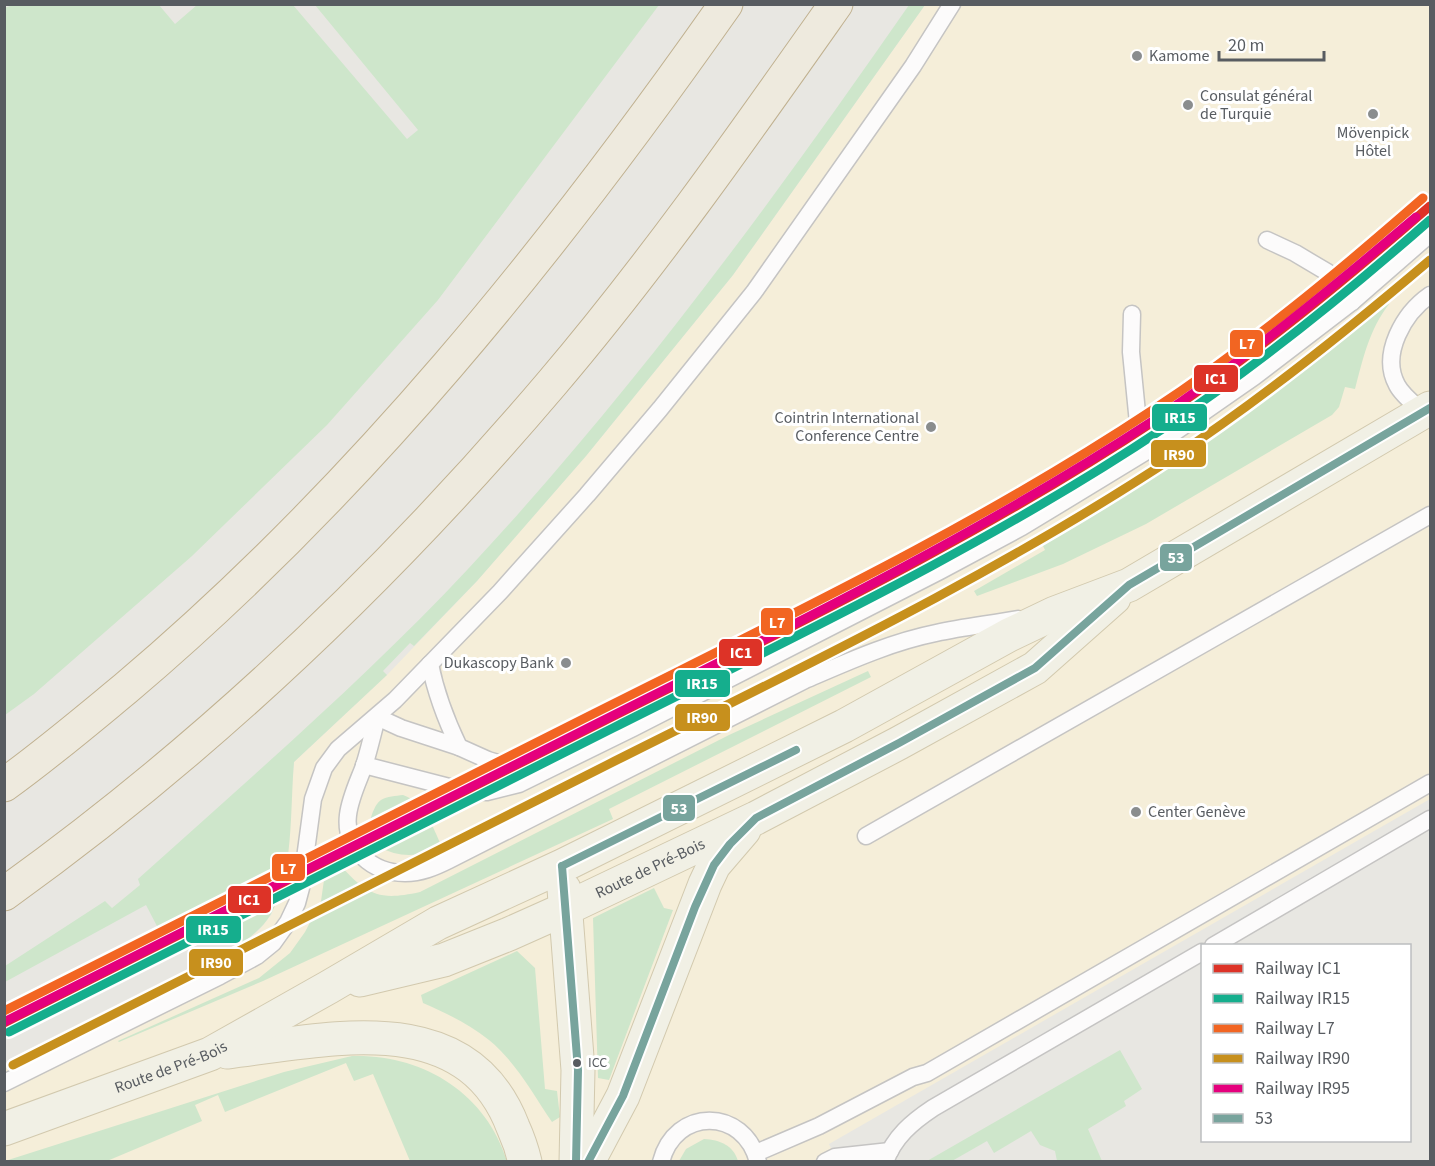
<svg xmlns="http://www.w3.org/2000/svg" width="1435" height="1166" font-family="'Source Sans 3',sans-serif">
  <style>
    .commercial { fill: #f5eed9 }
    .green { fill: #cee6cb }
    .lines { fill: none; stroke-linecap: round; stroke-linejoin: round }
    .lane-casing { stroke: #c5c4c3; stroke-width: 19 }
    .primary-casing { stroke: #d2c9ae; stroke-width: 35 }
    .highway-casing { stroke: #c0b190; stroke-width: 35 }
    .lane { stroke: #fcfbfb; stroke-width: 16 }
    .primary { stroke: #f1f0e5; stroke-width: 33 }
    .highway { stroke: #eeeade; stroke-width: 33 }
    .bus-1-casing { stroke: #fff; stroke-width: 12 }
    .bus-1 { stroke: #78a49d; stroke-width: 8 }
    .rail-1-casing { stroke: #fff; stroke-width: 14 }
    .rail-2-casing { stroke: #fff; stroke-width: 14 }
    .rail-3-casing { stroke: #fff; stroke-width: 14 }
    .rail-4-casing { stroke: #fff; stroke-width: 14 }
    .rail-5-casing { stroke: #fff; stroke-width: 14 }
    .rail-1 { stroke: #dd3327; stroke-width: 9 }
    .rail-2 { stroke: #15ae8d; stroke-width: 9 }
    .rail-3 { stroke: #f26522; stroke-width: 9 }
    .rail-4 { stroke: #c7901d; stroke-width: 9 }
    .rail-5 { stroke: #e5007d; stroke-width: 9 }
    .poi-dot { fill: #8a8d8e; stroke: #fff; stroke-width: 2 }
    .bus-dot { fill: #585c61; stroke: #fff; stroke-width: 2 }
    .labels { text-anchor: middle; dominant-baseline: central; stroke-width: 6; stroke-linejoin: round; paint-order: stroke }
    .bus-label { font-size: 14px; fill: #585c61; stroke: #fff; text-anchor: start }
    .poi-label { font-size: 16px; fill: #585c61; stroke: #fff; text-anchor: start }
    .street-label { font-size: 16px; fill: #585c61; stroke: #fff }
    .line-badge { stroke: #fff; stroke-width: 2 }
    .badge-label { font-size: 16px; text-anchor: middle; font-weight: bold; fill: #fff }
  </style>
  <rect width="100%" height="100%" fill="#e8e7e2"/>
  <!-- commercial -->
  <path class="commercial" d="M925 5H1430V799L829 1144 837 1161 5 1162V1065L238 947 260 929 271 915 284 882 294 762 387 675 477 581 586 456 733 275Z"/>
  <!-- green -->
  <g class="green">
    <path d="M13 5H159L175 24 197 5H293L407 139 418 130 315 5H659L438 300 327 425 192 556 34 694 5 715 4 8Z"/>
    <path d="M909 5H925L733 275 586 456 477 581 414 646 410 643 383 671 387 675 294 762C290 807 294 875 271 914 263 928 250 937 238 947L214 899 158 928 146 905 5 982V966L105 901 112 908 140 885 138 879C250 778 365 679 468 569 631 394 773 201 909 5Z"/>
    <path d="M1387 302 1389 304C1369 330 1363 359 1355 389L1345 387 1339 407 1332 415 1146 524 1063 564 977 596 974 591 1045 550 1039 538C1075 518 1112 499 1146 477 1230 423 1310 365 1387 302Z"/>
    <path d="M868 671 871 677 609 809 613 819 263 981 119 1042 118 1041 259 978 290 953 305 932 321 901 326 866 336 861C366 893 375 902 420 892L729 735Z"/>
    <path d="M403 795C426 803 432 826 442 847 435 849 427 853 419 854 398 858 365 849 370 821 372 814 375 804 381 800 387 796 396 796 403 795Z"/>
    <path d="M654 888 664 908 673 910 609 1080 598 1078 593 918Z"/>
    <path d="M517 951 535 968 545 1089 557 1091 560 1117 552 1122C533 1094 515 1061 489 1040 469 1024 446 1013 423 1003L421 995Z"/>
    <path d="M1120 1050 1142 1089 1124 1101 1126 1106 1088 1129 1102 1161H1057L1055 1151 1040 1145 1031 1131 994 1153 987 1141 952 1161H927Z"/>
    <path d="M352 1056C423 1054 486 1093 507 1161H410L373 1074 354 1081 346 1063 225 1112 218 1095 195 1105 202 1121 107 1161H5L284 1072Z"/>
    <path d="M704 1139C720 1140 733 1145 738 1161H679L686 1149Z"/>
  </g>
  <g class="lines">
    <defs>
      <g id="lane">
        <path d="M1267 240 1295 253 1327 272 1352 302"/>
        <path d="M1132 314 1131 352 1138 423 1152 448"/>
        <path d="M1424 409 1423 412C1414 404 1402 395 1397 385 1380 354 1404 313 1430 295"/>
        <path d="M430 664C436 694 446 720 459 747L488 760 508 766H551"/>
        <path d="M377 717C373 733 369 750 364 766 358 782 350 798 348 815 344 849 372 873 405 873 421 873 435 867 449 860L805 680C847 662 891 642 936 633 963 627 991 624 1018 619"/>
        <path d="M377 717 401 728 459 747"/>
        <path d="M364 765 457 789 487 792 519 784 633 728 940 571 1022 527 1152 448 1254 377 1352 302 1430 234"/>
        <path d="M866 836 1430 515"/>
        <path d="M1213 946 1430 819"/>
        <path d="M4 1083 220 976 257 956 273 943 288 922 297 903 301 888 313 799 324 768 338 749 395 700 500 592 587 495 660 409 754 292 913 66 952 4"/>
        <path d="M756 1153 819 1126 913 1077 927 1073 1430 783"/>
        <path d="M661 1162C675 1107 744 1107 758 1162"/>
        <path d="M825 1162 835 1157 890 1151"/>
        <path d="M885 1162C894 1137 912 1122 933 1108L1202 952"/>
      </g>
      <g id="primary">
        <path d="M564 889 578 1070 576 1162"/>
        <path id="s1" d="M360 980 444 960 509 934 565 909 756 818 899 743 1035 668 1114 598"/>
        <path d="M227 1052C328 1040 466 1004 513 1127 518 1138 522 1149 525 1162"/>
        <path id="s2" d="M4 1129 210 1054 329 987 438 923 562 866 844 726 1009 635 1055 613 1129 585 1430 408"/>
        <path d="M588 1162 623 1096 705 884 714 865 744 830"/>
      </g>
      <g id="highway">
        <path d="M4 785C46 755 86 721 126 688 359 491 551 253 726 4"/>
        <path d="M4 894C209 747 389 575 552 383 654 263 745 133 836 4"/>
      </g>
    </defs>
    <!-- lane casing -->
    <use href="#lane" class="lane-casing"/>
    <!-- primary casing -->
    <use href="#primary" class="primary-casing"/>
    <!-- highway casing -->
    <use href="#highway" class="highway-casing"/>
    <!-- lane -->
    <use href="#lane" class="lane"/>
    <!-- primary -->
    <use href="#primary" class="primary"/>
    <!-- highway -->
    <use href="#highway" class="highway"/>
    <defs>
      <g id="bus-1">
        <path d="M562 866 796 750"/>
        <path d="M562 866 578 1070 576 1162"/>
        <path d="M588 1162 623 1096 695 907 714 865 730 844 756 818 899 743 1035 668 1129 585 1430 408"/>
      </g>
    </defs>
    <!-- bus-1 casing -->
    <use href="#bus-1" class="bus-1-casing"/>
    <!-- bus-1 -->
    <use href="#bus-1" class="bus-1"/>
    <defs>
      <path id="rail-1" d="M4 1023C204 922 404 822 604 721 791 627 981 536 1156 420 1253 356 1343 282 1430 206"/>
      <path id="rail-2" d="M9 1032C210 931 412 829 613 728 800 634 990 544 1164 428 1258 365 1346 294 1430 220"/>
      <path id="rail-3" d="M4 1011C201 912 397 813 593 714 782 619 974 528 1151 411 1247 348 1336 274 1423 198"/>
      <path id="rail-4" d="M13 1065C211 965 409 865 607 765 800 668 996 575 1177 455 1266 396 1349 329 1430 260"/>
      <path id="rail-5" d="M4 1022C197 925 390 828 582 731 775 634 970 540 1151 422 1245 360 1331 289 1416 217"/>
    </defs>
    <!-- rail-1 casing -->
    <use href="#rail-1" class="rail-1-casing"/>
    <!-- rail-2 casing -->
    <use href="#rail-2" class="rail-2-casing"/>
    <!-- rail-3 casing -->
    <use href="#rail-3" class="rail-3-casing"/>
    <!-- rail-4 casing -->
    <use href="#rail-4" class="rail-4-casing"/>
    <!-- rail-5 casing -->
    <use href="#rail-5" class="rail-5-casing"/>
    <!-- rail-1 -->
    <use href="#rail-1" class="rail-1"/>
    <!-- rail-2 -->
    <use href="#rail-2" class="rail-2"/>
    <!-- rail-3 -->
    <use href="#rail-3" class="rail-3"/>
    <!-- rail-4 -->
    <use href="#rail-4" class="rail-4"/>
    <!-- rail-5 -->
    <use href="#rail-5" class="rail-5"/>
  </g>
  <!-- markers -->
  <g class="poi-dot">
    <circle cx="1137" cy="56" r="6"/>
    <circle cx="1188" cy="105" r="6"/>
    <circle cx="1373" cy="114" r="6"/>
    <circle cx="931" cy="427" r="6"/>
    <circle cx="566" cy="663" r="6"/>
    <circle cx="1136" cy="812" r="6"/>
  </g>
  <circle class="bus-dot" cx="577" cy="1063" r="5"/>
  <g class="labels">
    <!-- bus labels -->
    <g class="bus-label">
      <text x="588" y="1063">ICC</text>
    </g>
    <!-- poi labels -->
    <g class="poi-label">
      <text x="1149" y="56">Kamome</text>
      <text x="1200" y="96">Consulat général<tspan x="1200" dy="18">de Turquie</tspan></text>
      <text x="1373" y="133" text-anchor="middle">Mövenpick<tspan x="1373" dy="18">Hôtel</tspan></text>
      <text x="919" y="418" text-anchor="end">Cointrin International<tspan x="919" dy="18">Conference Centre</tspan></text>
      <text x="554" y="663" text-anchor="end">Dukascopy Bank</text>
      <text x="1148" y="812">Center Genève</text>
    </g>
    <!-- street labels -->
    <g class="street-label">
      <text stroke="none"><textPath href="#s1" startOffset="312">Route de Pré-Bois</textPath></text>
      <text stroke="none"><textPath href="#s2" startOffset="178">Route de Pré-Bois</textPath></text>
    </g>
  </g>
  <g class="line-badge">
    <rect x="1229" y="329" width="35" height="29" rx="6" fill="#f26522"/>
    <rect x="1193" y="364" width="46" height="29" rx="6" fill="#dd3327"/>
    <rect x="1151" y="403" width="57" height="29" rx="6" fill="#15ae8d"/>
    <rect x="1150" y="439" width="57" height="29" rx="6" fill="#c7901d"/>
    <rect x="1159" y="543" width="34" height="29" rx="6" fill="#78a49d"/>
    <rect x="760" y="607" width="34" height="29" rx="6" fill="#f26522"/>
    <rect x="718" y="638" width="45" height="29" rx="6" fill="#dd3327"/>
    <rect x="674" y="669" width="57" height="29" rx="6" fill="#15ae8d"/>
    <rect x="674" y="703" width="57" height="29" rx="6" fill="#c7901d"/>
    <rect x="662" y="794" width="34" height="28" rx="6" fill="#78a49d"/>
    <rect x="271" y="853" width="35" height="29" rx="6" fill="#f26522"/>
    <rect x="227" y="885" width="45" height="29" rx="6" fill="#dd3327"/>
    <rect x="185" y="915" width="57" height="29" rx="6" fill="#15ae8d"/>
    <rect x="188" y="948" width="56" height="29" rx="6" fill="#c7901d"/>
  </g>
  <g class="badge-label">
    <text x="1247" y="349">L7</text>
    <text x="1216" y="384">IC1</text>
    <text x="1180" y="423">IR15</text>
    <text x="1179" y="460">IR90</text>
    <text x="1176" y="563">53</text>
    <text x="777" y="628">L7</text>
    <text x="741" y="658">IC1</text>
    <text x="702" y="689">IR15</text>
    <text x="702" y="723">IR90</text>
    <text x="679" y="814">53</text>
    <text x="288" y="874">L7</text>
    <text x="249" y="905">IC1</text>
    <text x="213" y="935">IR15</text>
    <text x="216" y="968">IR90</text>
  </g>
  <!-- border -->
  <rect width="1435" height="1166" fill="none" stroke="#585c61" stroke-width="12"/>
  <!-- legend -->
  <rect x="1201" y="944" width="210" height="198" fill="#ffffff" stroke="#bcbec0" stroke-width="1.5"/>
  <rect x="1213" y="964" width="30" height="9" fill="#dd3327" stroke="#bcbec0" stroke-width="1.5"/>
  <text x="1255" y="974" font-size="18" fill="#585c61">Railway IC1</text>
  <rect x="1213" y="994" width="30" height="9" fill="#15ae8d" stroke="#bcbec0" stroke-width="1.5"/>
  <text x="1255" y="1004" font-size="18" fill="#585c61">Railway IR15</text>
  <rect x="1213" y="1024" width="30" height="9" fill="#f26522" stroke="#bcbec0" stroke-width="1.5"/>
  <text x="1255" y="1034" font-size="18" fill="#585c61">Railway L7</text>
  <rect x="1213" y="1054" width="30" height="9" fill="#c7901d" stroke="#bcbec0" stroke-width="1.5"/>
  <text x="1255" y="1064" font-size="18" fill="#585c61">Railway IR90</text>
  <rect x="1213" y="1084" width="30" height="9" fill="#e5007d" stroke="#bcbec0" stroke-width="1.5"/>
  <text x="1255" y="1094" font-size="18" fill="#585c61">Railway IR95</text>
  <rect x="1213" y="1114" width="30" height="9" fill="#78a49d" stroke="#bcbec0" stroke-width="1.5"/>
  <text x="1255" y="1124" font-size="18" fill="#585c61">53</text>
  <!-- scale -->
  <path d="M1219 51v9h105v-9" fill="none" stroke="#585c61" stroke-width="3"/>
  <text x="1228" y="51" font-size="18" fill="#585c61" stroke="#ffffff" stroke-width="4.5" paint-order="stroke">20 m</text>
</svg>
